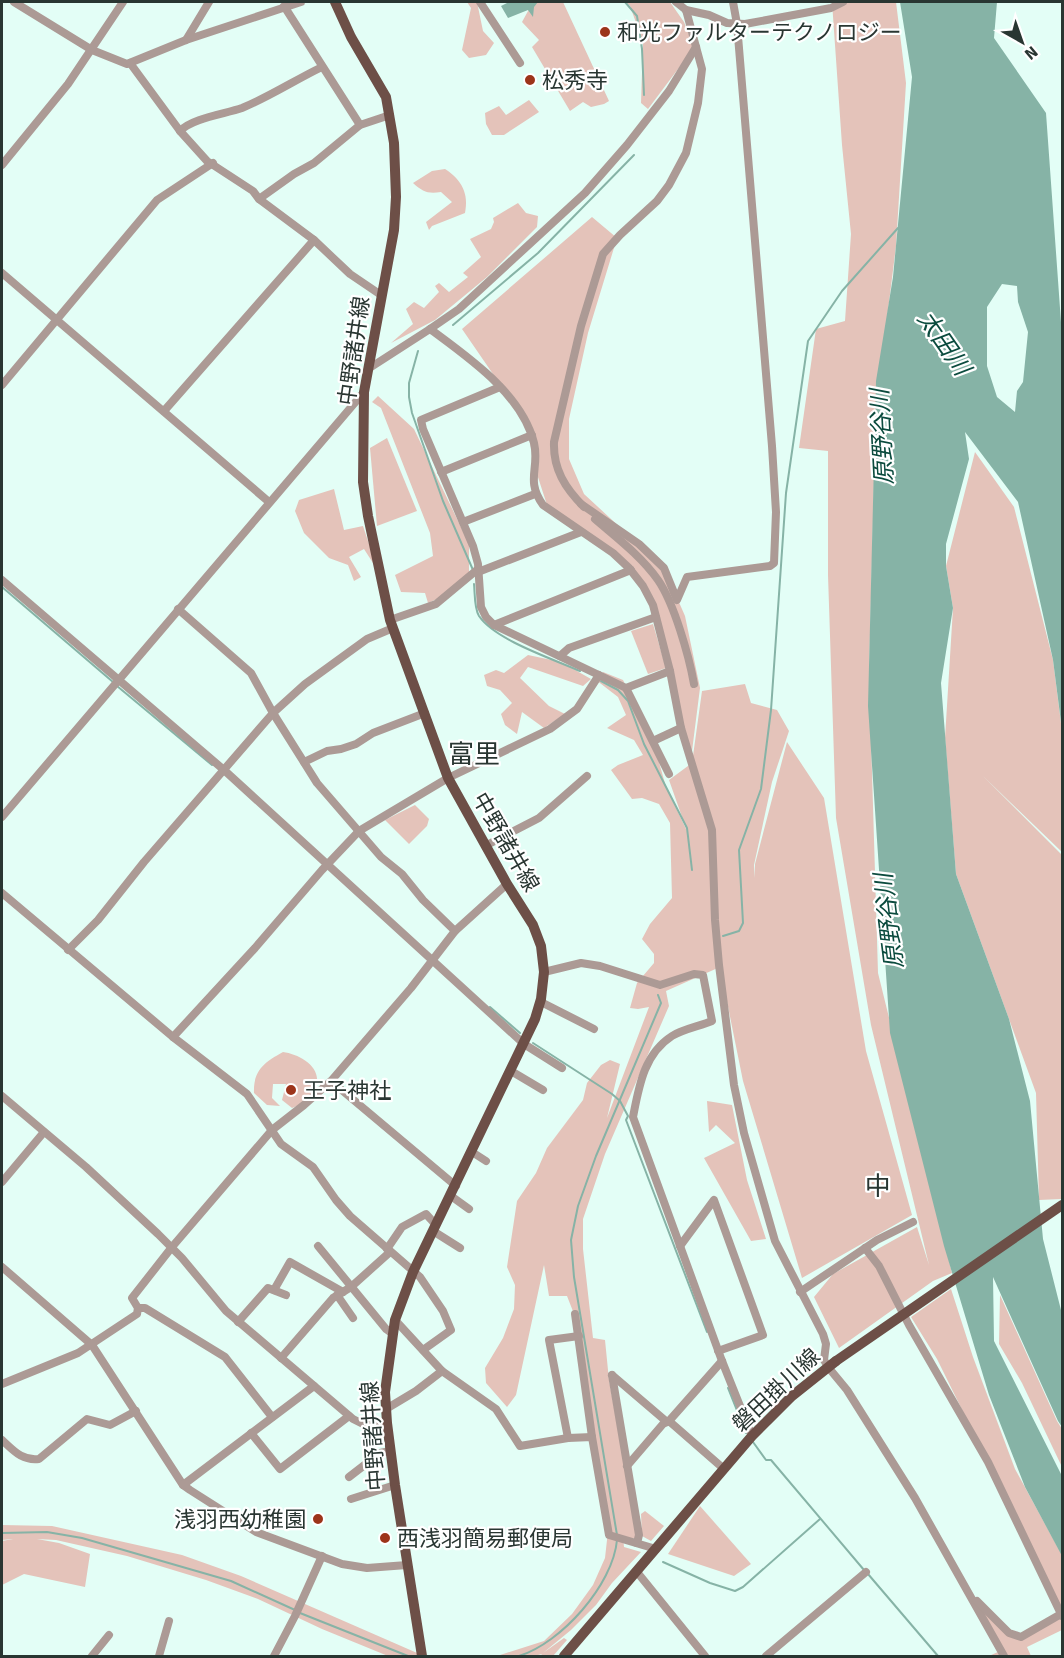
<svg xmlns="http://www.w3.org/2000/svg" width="1064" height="1658" font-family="Signika,'Noto Sans JP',sans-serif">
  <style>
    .green { fill: #e4c3ba }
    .water { fill: #86b3a6; fill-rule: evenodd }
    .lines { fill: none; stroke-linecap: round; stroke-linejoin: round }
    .stream { stroke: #86b3a6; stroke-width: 2 }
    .minor { stroke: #ac9a95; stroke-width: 8 }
    .major { stroke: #6d4f47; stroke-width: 10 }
    .major-bridge { stroke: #6d4f47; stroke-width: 10 }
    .poi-dot { fill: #9c341a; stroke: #fff; stroke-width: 2 }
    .labels { text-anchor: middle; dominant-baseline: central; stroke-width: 4.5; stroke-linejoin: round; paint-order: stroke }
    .poi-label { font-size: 22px; fill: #293632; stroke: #fff; text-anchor: start }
    .street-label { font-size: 22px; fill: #293632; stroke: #fff }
    .water-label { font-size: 24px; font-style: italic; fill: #0b4b3e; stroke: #fff }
    .quarter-label { font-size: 26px; fill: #293632; stroke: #fff }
  </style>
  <rect width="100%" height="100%" fill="#e3fef6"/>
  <!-- green -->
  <g class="green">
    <path d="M467 2H477L483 31 494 43 486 55 469 58 462 50 471 8Z"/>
    <path d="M533 2H563L609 101 604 104 591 107 583 102 570 111 532 47 539 40 522 22Z"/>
    <path d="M626 2H670L684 22 693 45 690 53 648 109 641 103 643 42 630 6Z"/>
    <path d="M832 2H896L906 83 896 246 876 407 869 672 878 973 952 1273 933 1281 839 1348 814 1297 833 1274 917 1227 929 1265 871 1025 836 818 828 575V451L799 448 816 329 845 321 851 234 842 145Z"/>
    <path d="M529 100 539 112 504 135H492L486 124 485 113 499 106 506 115Z"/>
    <path d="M445 169C462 180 469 194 465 213L432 226 429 230 426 222 452 202 441 192C428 194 423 192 413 183L432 171Z"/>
    <path d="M518 203 526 213 538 216 537 227 487 277 435 320 391 343 413 324 406 309 414 302 424 308 439 292 435 286 439 283 449 292 468 277 463 273 481 257 470 239 491 229 494 222 493 218Z"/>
    <path d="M592 217 617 238 588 333 569 419V459L584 494 664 568 685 616 700 688 691 759 645 589 613 553 548 508 535 468 526 422 462 329Z"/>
    <path d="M378 396 414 429 469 544V576L437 599 428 603 425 593 401 592 395 575 433 556 430 533 381 408 372 402Z"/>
    <path d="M387 438 417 511 377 526 370 448Z"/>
    <path d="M975 452 1014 507 1053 660 1062 731V852L983 776 1062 855V1199L1039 1200 1036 1093 956 874 945 738 953 608 946 566Z"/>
    <path d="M334 489 344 530 363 526 374 559 373 563 364 549 349 557 361 577 354 581 348 565 329 558 304 533 295 511 299 500Z"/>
    <path d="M653 624 666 668 648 674 631 631Z"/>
    <path d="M528 655 561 662 591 679 583 686 528 667 520 678 549 706 565 714 544 728 522 712 517 734 505 725 501 714 512 703 500 690 487 686 484 675 496 670 504 673Z"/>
    <path d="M603 672 623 680 653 741 666 787 687 831 669 780 692 763 702 691 745 684 751 703 777 710 789 731 772 782 754 865 755 878V864L787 742 824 798 866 1051 912 1215 802 1278 743 1081 720 967 666 991 669 1006 605 1154 583 1219V1249L593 1338 605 1340 609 1380 638 1539 623 1537 624 1547 641 1552 612 1583 596 1605 571 1630 543 1653 564 1638 567 1640 553 1656H540L542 1654 534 1656H497L544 1641 572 1614 593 1585 605 1558 608 1531 576 1319 567 1296H549L544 1265 516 1395 507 1407 486 1383 485 1368 503 1338 514 1309 515 1285 507 1267 517 1201 536 1173 547 1148 583 1100 587 1083 601 1065 610 1060 620 1064 607 1118 649 1007 638 1009 630 1008 637 983 654 963V954L642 939 650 924 672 898 670 823 659 804 642 798 632 799 611 770 618 765 643 755 634 740 607 728 626 715 618 697 596 680Z"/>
    <path d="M415 805 429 819 427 826 409 844 385 820Z"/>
    <path d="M283 1052C298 1054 319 1065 317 1082 317 1089 312 1095 309 1101L292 1108 282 1100 286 1084H273L272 1098 280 1106 267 1105 254 1093C253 1070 265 1062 283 1052Z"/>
    <path d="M707 1101 732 1105 747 1180 766 1239 751 1241 704 1158 735 1143 716 1125 709 1132Z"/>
    <path d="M951 1289 973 1357 1015 1469 1062 1555V1612L937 1359 911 1317Z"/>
    <path d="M1000 1295 1057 1421 1062 1429V1467L1022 1383 999 1344Z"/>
    <path d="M700 1506 751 1564 734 1576 668 1554Z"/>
    <path d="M645 1511 664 1526 651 1541 642 1536 641 1514Z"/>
    <path d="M2 1525 52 1526 182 1555 241 1576 424 1656H388L322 1629 258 1599 206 1580 127 1556 56 1540 37 1539 59 1543 90 1554 85 1587 24 1574 2 1585V1541L13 1539 2 1540Z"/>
    <path d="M976 1605 1021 1637 1062 1618V1630L1027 1647 1031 1656H989L1000 1651Z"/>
  </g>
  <!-- water -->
  <g class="water">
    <path d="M509 2H538L534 7 533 17 528 10 508 18 501 6Z"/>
    <path d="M900 2H997L994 38 1046 113 1062 336V730L1053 660 1018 502 965 432 969 459 946 544V566L953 608 941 683 956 874 1009 1019 1030 1101 1043 1239 1062 1314V1427L1058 1421 993 1277 994 1341 1062 1476V1556L1025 1487 989 1395 944 1246 890 1033 868 706 876 381 893 277 912 77ZM1002 284 1017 286 1018 302 1028 332 1023 382 1017 391 1015 412 997 397 987 366V307Z"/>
  </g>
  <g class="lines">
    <!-- stream -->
    <g class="stream">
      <path d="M625 2 637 16 642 49 644 95"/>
      <path d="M453 325 538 253 634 155"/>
      <path d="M418 351 409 383V397L412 413 443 501 473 570"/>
      <path d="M474 584C475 593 474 608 479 616 495 640 553 659 580 671"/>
      <path d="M2 587 113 682"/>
      <path d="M601 681 618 690 628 701 644 744 687 828 692 870"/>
      <path d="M117 686 212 765"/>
      <path d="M723 936 739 931 743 923 739 850 761 789 771 710 786 493 808 341 842 291 898 228"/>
      <path d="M490 1007 520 1033"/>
      <path d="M533 1043 612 1094 620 1101 628 1116 626 1120 707 1332"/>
      <path d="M728 1388 746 1433"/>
      <path d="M753 1442 766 1460H771L864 1570"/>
      <path d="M2 1533 47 1532 82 1538 231 1581 295 1610"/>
      <path d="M617 1535 574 1277 571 1240 578 1206 596 1156 661 1003 658 995"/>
      <path d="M663 1562 710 1583 735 1591 743 1587 820 1519"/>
      <path d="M868 1574 938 1656"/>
      <path d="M300 1613 408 1656"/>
      <path d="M519 1656C561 1643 613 1585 617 1540"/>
    </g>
    <!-- minor -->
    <g class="minor">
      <path d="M14 2 92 50 127 64 186 40 301 2"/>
      <path d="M480 2 520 63"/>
      <path d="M284 6 360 125"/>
      <path d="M686 10 709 15 727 23 745 24 831 8 843 2"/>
      <path d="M186 40 209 2"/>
      <path d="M130 63 180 131 207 161 253 191 259 199 314 240 350 274 381 295"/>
      <path d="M180 131C192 118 225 114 242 108 269 97 295 80 322 67"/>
      <path d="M2 165 68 84 123 2"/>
      <path d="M259 199 294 174 314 163 360 125 390 115"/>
      <path d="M2 273 269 502"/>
      <path d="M430 329C469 358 522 394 534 443 540 468 525 480 543 505L613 553 629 568 643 586 653 605 670 671 681 728 712 830 715 920 719 965 734 1085 744 1133 775 1241 823 1334 826 1344 824 1360 828 1367 847 1390 915 1498 1004 1656"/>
      <path d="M368 369 430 329 459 309 585 193 627 145 669 91 696 47"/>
      <path d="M2 385 157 200 213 163"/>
      <path d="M500 387 421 420 423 429 473 546 478 564 481 607 486 617 494 625 626 688 669 774"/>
      <path d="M164 411 314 240"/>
      <path d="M441 472 532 435"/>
      <path d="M581 504 639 544 664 568 677 600 687 577 770 566 774 563 776 512 772 446 737 24 733 2"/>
      <path d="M584 507C565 488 553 469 554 442L581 326 603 254 620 235 657 201 669 185 686 153 698 103 702 69 686 10 676 2"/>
      <path d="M595 519C617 538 641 556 658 580 674 603 689 656 694 684"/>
      <path d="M463 522 535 494"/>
      <path d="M478 572 581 532"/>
      <path d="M2 580 224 770 524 1044 562 1068"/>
      <path d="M178 609 251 673 273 713 317 783 381 857 402 874 423 900 455 931"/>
      <path d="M390 620 436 604 478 569"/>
      <path d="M494 625 631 570"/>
      <path d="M560 656 569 648 656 617"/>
      <path d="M626 688 670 671"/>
      <path d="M653 741 681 728"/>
      <path d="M304 762 327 751 341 749 356 744 373 733 425 713"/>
      <path d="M2 817 364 392"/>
      <path d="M485 846 539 818 587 776"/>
      <path d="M2 893 173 1037 247 1094 281 1144 313 1167 336 1200 350 1216 420 1277 443 1311 451 1330 423 1350"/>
      <path d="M68 950 98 920 144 862 273 713 305 684 367 639 393 628"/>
      <path d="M544 972 581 963 600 966 660 985 694 974 703 975 712 1021C700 1026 683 1029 672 1036 644 1054 639 1086 633 1117L722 1361 752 1436"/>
      <path d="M541 1002 594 1029"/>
      <path d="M173 1037 255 948 322 870 359 831 448 778 550 729 577 709 599 675"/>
      <path d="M511 1071 543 1090"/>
      <path d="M331 1081 456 1186"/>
      <path d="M2 1096 86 1167 158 1234 182 1258 226 1311 353 1419 363 1424 387 1423"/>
      <path d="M472 1152 486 1161"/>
      <path d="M2 1182 44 1132"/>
      <path d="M451 1196 469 1209"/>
      <path d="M433 1231 460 1248"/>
      <path d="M318 1246 386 1329 393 1334"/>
      <path d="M680 1246 714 1200 763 1335 718 1351"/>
      <path d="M865 1248 879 1266 909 1325 988 1462 1062 1616"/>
      <path d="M387 1249 402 1227 426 1214 436 1225"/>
      <path d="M2 1267 92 1345 183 1485 190 1490 256 1532 342 1564 367 1568 407 1565"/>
      <path d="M274 1290 290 1262 343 1292"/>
      <path d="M800 1292 877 1240 913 1222"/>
      <path d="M337 1295 353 1318"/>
      <path d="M138 1308H145L225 1357 272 1417"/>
      <path d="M575 1314 592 1437"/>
      <path d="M395 1320 442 1371 496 1409 520 1446 568 1438 592 1437 609 1535 656 1549"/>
      <path d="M238 1322 268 1288 286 1295"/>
      <path d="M281 1358 333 1298 351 1287 390 1252"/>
      <path d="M722 1361 669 1421 724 1469"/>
      <path d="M612 1375 639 1535 637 1543"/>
      <path d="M612 1375 667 1422"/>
      <path d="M2 1384 78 1353 137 1314 138 1308 132 1298 172 1247 272 1130 304 1105 331 1081 411 988 455 931 507 884"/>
      <path d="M386 1409 416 1391 442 1371"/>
      <path d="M251 1433 280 1469 349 1416"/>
      <path d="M568 1438 549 1340 579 1336"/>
      <path d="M2 1440C14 1451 22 1461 39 1459L87 1419 110 1425 136 1411"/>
      <path d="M627 1466 663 1424 669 1421"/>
      <path d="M349 1477 380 1453 390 1451"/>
      <path d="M183 1485 314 1386"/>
      <path d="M351 1499 395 1485"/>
      <path d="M637 1572 705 1656"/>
      <path d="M977 1601 1009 1633 1021 1637 1061 1614"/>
      <path d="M92 1656 109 1635"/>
      <path d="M159 1656 169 1621"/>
      <path d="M274 1656 295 1616 322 1556"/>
      <path d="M766 1656 866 1572"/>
    </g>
    <!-- major -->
    <g class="major">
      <path d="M335 2 351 37 386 97 394 143 396 197 394 230 364 392 363 482 368 516 390 620 448 778 507 884 533 925 541 946 544 972 541 999 535 1019 413 1272 395 1320 393 1334 385 1392 387 1423 395 1485 422 1656"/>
      <path d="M564 1656 752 1436 792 1396 836 1361"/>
    </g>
    <!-- major-bridge -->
    <path class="major-bridge" d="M836 1361 1062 1205"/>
  </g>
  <!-- markers -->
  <g class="poi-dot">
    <circle cx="605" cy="32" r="6"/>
    <circle cx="530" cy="80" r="6"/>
    <circle cx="291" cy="1090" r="6"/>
    <circle cx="318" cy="1519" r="6"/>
    <circle cx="385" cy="1538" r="6"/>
  </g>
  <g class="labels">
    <!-- poi labels -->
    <g class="poi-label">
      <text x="617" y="32">和光ファルターテクノロジー</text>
      <text x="542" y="80">松秀寺</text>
      <text x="303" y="1090">王子神社</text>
      <text x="306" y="1519" text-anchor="end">浅羽西幼稚園</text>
      <text x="397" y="1538">西浅羽簡易郵便局</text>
    </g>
    <!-- street labels -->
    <g class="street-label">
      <text transform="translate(354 351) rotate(-82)">中野諸井線</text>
      <text transform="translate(506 842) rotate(60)">中野諸井線</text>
      <text transform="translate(776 1390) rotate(-43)">磐田掛川線</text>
      <text transform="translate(373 1436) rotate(-94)">中野諸井線</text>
    </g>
    <!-- water labels -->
    <g class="water-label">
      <text transform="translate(944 343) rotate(55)">太田川</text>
      <text transform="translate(882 437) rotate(-93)">原野谷川</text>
      <text transform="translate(889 921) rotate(-97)">原野谷川</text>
    </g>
    <!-- quarter labels -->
    <g class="quarter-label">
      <text x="474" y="755">富里</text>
      <text x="878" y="1187">中</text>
    </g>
  </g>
  <!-- border -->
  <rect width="1064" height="1658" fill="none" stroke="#293632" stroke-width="6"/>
  <!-- north arrow -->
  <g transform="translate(1022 42) rotate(140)" stroke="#ffffff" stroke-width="4.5" paint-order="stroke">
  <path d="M0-4.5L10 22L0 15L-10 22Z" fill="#293632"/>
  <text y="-9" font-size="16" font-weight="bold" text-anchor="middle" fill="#293632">N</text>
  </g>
</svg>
